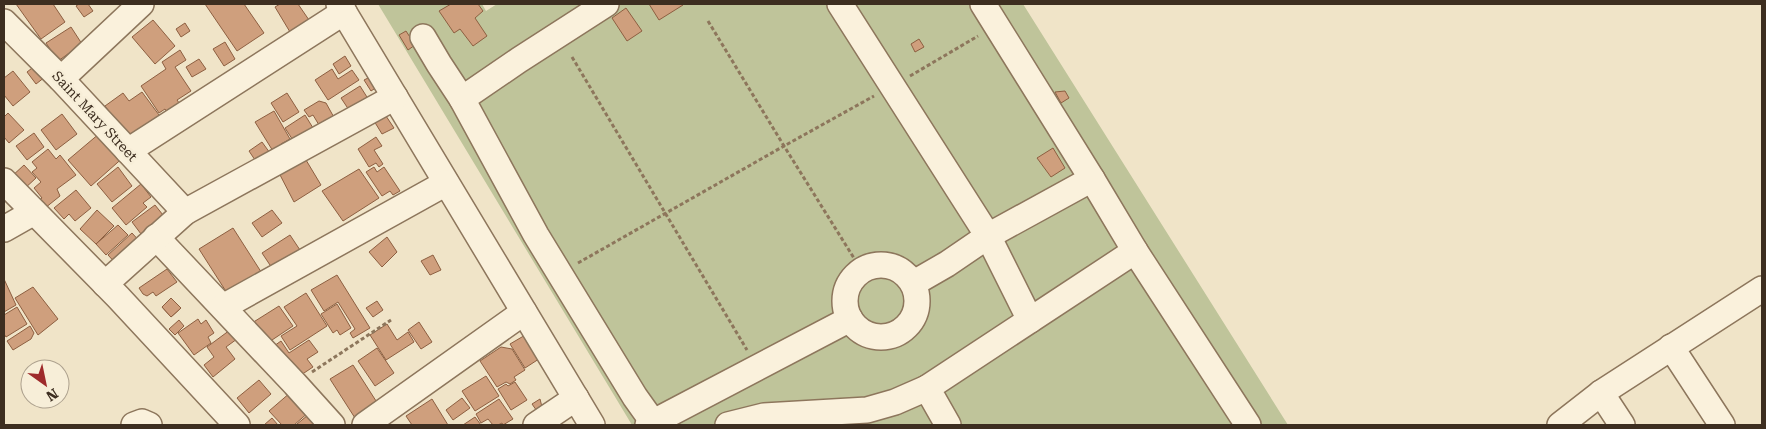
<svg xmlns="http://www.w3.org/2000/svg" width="1766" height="429" font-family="'Roboto Serif',serif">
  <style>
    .cemetery { fill: #bfc49a }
    .building { fill: #cf9f7d; stroke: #8d5f41 }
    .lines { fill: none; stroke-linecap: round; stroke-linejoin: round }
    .minor-casing { stroke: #8d765c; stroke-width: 28 }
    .path { stroke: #8d765c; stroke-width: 3; stroke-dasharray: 4 2.5; stroke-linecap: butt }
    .minor { stroke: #faf1dc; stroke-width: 25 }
    .labels { text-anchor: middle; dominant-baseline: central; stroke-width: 5; stroke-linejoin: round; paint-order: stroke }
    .street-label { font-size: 14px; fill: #3d2e20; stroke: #f7eed8 }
  </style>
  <rect width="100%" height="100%" fill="#f0e4c8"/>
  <!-- cemetery -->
  <path class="cemetery" d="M378 4H482L486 11 497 4H1023L1288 425H632Z"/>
  <!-- building -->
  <g class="building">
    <path d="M16 4H53L65 22 41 39Z"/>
    <path d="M79 4H88L93 11 84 17 76 6Z"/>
    <path d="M205 4H244L264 33 237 51Z"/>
    <path d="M280 4H298L309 20 290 32 275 7Z"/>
    <path d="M451 4H478L483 11 475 18 487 36 473 46 460 29 454 33 439 11Z"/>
    <path d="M649 4H682L683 5 659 20Z"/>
    <path d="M626 8 642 31 627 41 612 18Z"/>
    <path d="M153 20 175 46 155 64 132 37Z"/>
    <path d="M185 23 190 31 181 37 176 29Z"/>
    <path d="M71 27 82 44 58 61 46 43Z"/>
    <path d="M406 31 415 45 408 50 399 35Z"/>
    <path d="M919 39 924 47 915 52 911 44Z"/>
    <path d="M225 42 235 59 224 66 213 49Z"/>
    <path d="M180 50 186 60 175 67 191 91 177 100 185 111 172 120 165 109 159 113 141 86 166 69 162 62Z"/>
    <path d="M345 56 351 66 339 74 333 64Z"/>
    <path d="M199 59 206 69 192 77 186 67Z"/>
    <path d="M36 65 45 77 36 84 27 72Z"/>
    <path d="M332 69 338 79 352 70 359 80 328 100 315 80Z"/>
    <path d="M13 71 30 92 13 106 4 95V78Z"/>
    <path d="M374 75 380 85 371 91 364 80Z"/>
    <path d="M360 86 372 105 353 116 341 98Z"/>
    <path d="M1065 91 1069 98 1061 103 1055 92Z"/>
    <path d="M142 92 162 119 130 142 105 106 123 93 129 101Z"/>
    <path d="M287 93 299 112 283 122 271 103Z"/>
    <path d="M319 101 326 103 336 121 322 130 313 115 309 117 304 110Z"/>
    <path d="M382 110 394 128 382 134 371 116Z"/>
    <path d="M274 111 290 139 281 144 286 151 276 156 255 122Z"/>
    <path d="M8 113 24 130 9 143 4 137V117Z"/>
    <path d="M62 114 77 134 56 150 41 130Z"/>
    <path d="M305 115 318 136 298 148 285 128Z"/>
    <path d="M34 133 44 147 27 160 16 146Z"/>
    <path d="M100 133 126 155 91 186 68 160Z"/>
    <path d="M376 137 382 146 374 150 383 164 379 167 376 163 369 167 358 149Z"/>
    <path d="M262 142 275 160 261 169 249 151Z"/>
    <path d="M1053 148 1065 168 1051 177 1037 158Z"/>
    <path d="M48 149 56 159 60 155 76 175 57 189 60 196 45 208 39 200 42 198 34 188 41 182 32 172 37 168 32 162Z"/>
    <path d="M303 155 321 185 294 202 278 171Z"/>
    <path d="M24 165 36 178 23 190 11 177Z"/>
    <path d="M118 167 132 186 112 202 97 184Z"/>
    <path d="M374 167 377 172 384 167 400 191 393 195 390 191 382 196 366 172Z"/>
    <path d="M359 169 379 198 343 221 322 191Z"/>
    <path d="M141 184 151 197 143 203 147 207 126 225 112 208Z"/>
    <path d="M76 190 91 208 75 221 69 214 64 219 54 208Z"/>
    <path d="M155 205 167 220 144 238 132 222Z"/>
    <path d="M97 210 114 226 96 244 80 229Z"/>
    <path d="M272 210 282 223 262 237 252 223Z"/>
    <path d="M118 225 128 235 106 255 96 244Z"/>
    <path d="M233 228 265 278 227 293 199 249Z"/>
    <path d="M132 233 143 245 119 267 108 255Z"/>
    <path d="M290 235 302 253 274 271 262 253Z"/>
    <path d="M387 237 397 252 382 267 369 252Z"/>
    <path d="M433 255 441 270 430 275 421 261Z"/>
    <path d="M167 269 177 282 156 296 153 292 147 296 143 294 139 288Z"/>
    <path d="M337 275 370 328 353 338 350 333 355 329 338 302 324 311 311 290Z"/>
    <path d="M4 279 16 305 4 312Z"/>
    <path d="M33 287 58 319 38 335 15 298Z"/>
    <path d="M306 293 327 326 290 350 281 336 297 326 284 307Z"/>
    <path d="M171 298 181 308 171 317 162 307Z"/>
    <path d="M171 298 181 308 171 317 162 307Z"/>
    <path d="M377 301 383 310 373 317 366 308Z"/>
    <path d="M337 304 351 328 340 335 337 330 333 333 321 314Z"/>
    <path d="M279 306 293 326 266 344 252 323Z"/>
    <path d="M17 307 27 324 6 337 4 334V315Z"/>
    <path d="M198 319 201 324 206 320 214 333 208 337 211 343 194 355 178 333Z"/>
    <path d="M179 320 184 326 175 335 169 329Z"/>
    <path d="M419 322 432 342 421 349 408 330Z"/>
    <path d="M387 324 397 340 408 332 414 342 386 360 370 335Z"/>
    <path d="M30 326 34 333 31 339 13 350 7 341Z"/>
    <path d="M230 330 237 339 226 347 235 359 213 377 204 365 214 357 207 347Z"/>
    <path d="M527 334 542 357 525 368 510 344Z"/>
    <path d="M309 340 318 352 307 359 313 367 301 375 274 346 281 341 289 353Z"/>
    <path d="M501 347 512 349 525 370 514 377 516 380 510 384 506 382 497 387 480 361Z"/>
    <path d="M377 348 394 373 375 386 358 361Z"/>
    <path d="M353 365 378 404 355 418 330 379Z"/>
    <path d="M486 376 499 396 475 411 462 391Z"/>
    <path d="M259 380 271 394 249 413 237 398Z"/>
    <path d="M515 382 527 400 511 410 498 389 506 384 508 386Z"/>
    <path d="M291 392 309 412 294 425H282L269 411Z"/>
    <path d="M462 398 470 408 453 420 446 410Z"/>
    <path d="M432 399 448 425H412L406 416Z"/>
    <path d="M499 399 513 419 503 425 502 423 498 425H493L488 419 481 423 476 414Z"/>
    <path d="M540 399 542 407 539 414 532 404Z"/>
    <path d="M313 411 322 425H298L297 424Z"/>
    <path d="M475 417 481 425H463Z"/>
    <path d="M272 418 278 425H264Z"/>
  </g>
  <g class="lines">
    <defs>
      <g id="minor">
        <path d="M339 4 592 425"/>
        <path d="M606 4 519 60 462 99 536 235 635 397 655 425"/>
        <path d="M840 4 988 236 1030 320"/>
        <path d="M983 4 1092 179 1135 251"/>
        <path d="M4 22 61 79 185 212"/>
        <path d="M423 37 439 64 462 99"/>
        <path d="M61 79 141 4"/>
        <path d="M128 151 344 12"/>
        <path d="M4 181 118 297 237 425"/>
        <path d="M4 229 34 212"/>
        <path d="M156 237 295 384 332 425"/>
        <circle cx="881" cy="301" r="36"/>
        <path d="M914 283 947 264 988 236 1092 179"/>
        <path d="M105 284 185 212 395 97"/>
        <path d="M223 307 446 183"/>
        <path d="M1671 347 1722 425"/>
        <path d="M1601 393 1622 425"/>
        <path d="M134 425 142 422 149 425"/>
        <path d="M365 425 524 312"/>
        <path d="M536 425 576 398"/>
        <path d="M648 425 850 319"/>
        <path d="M728 425 764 416 867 410 895 402 927 388"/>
        <path d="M948 425 927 388 1135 251 1248 425"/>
        <path d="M1560 425 1601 393 1762 289"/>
      </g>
    </defs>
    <!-- minor casing -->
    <use href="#minor" class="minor-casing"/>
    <!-- path -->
    <g class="path">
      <path d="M708 21 784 146 874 96"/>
      <path d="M572 57 747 350"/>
      <path d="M910 76 978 36"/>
      <path d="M578 263 784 146 862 271"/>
      <path d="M312 372 391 320"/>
    </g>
    <!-- minor -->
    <use href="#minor" class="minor"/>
  </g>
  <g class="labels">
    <!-- street labels -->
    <g class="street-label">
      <text transform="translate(95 116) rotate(47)">Saint Mary Street</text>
    </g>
  </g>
  <!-- border -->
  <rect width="1766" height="429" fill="none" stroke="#3d2e20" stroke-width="10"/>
  <!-- north arrow -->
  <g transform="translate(45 384) rotate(147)"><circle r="24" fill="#f7eed8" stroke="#ada18e"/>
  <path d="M0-4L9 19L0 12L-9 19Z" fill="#9e2a2b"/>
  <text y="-8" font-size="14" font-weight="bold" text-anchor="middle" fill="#3d2e20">N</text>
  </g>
</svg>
